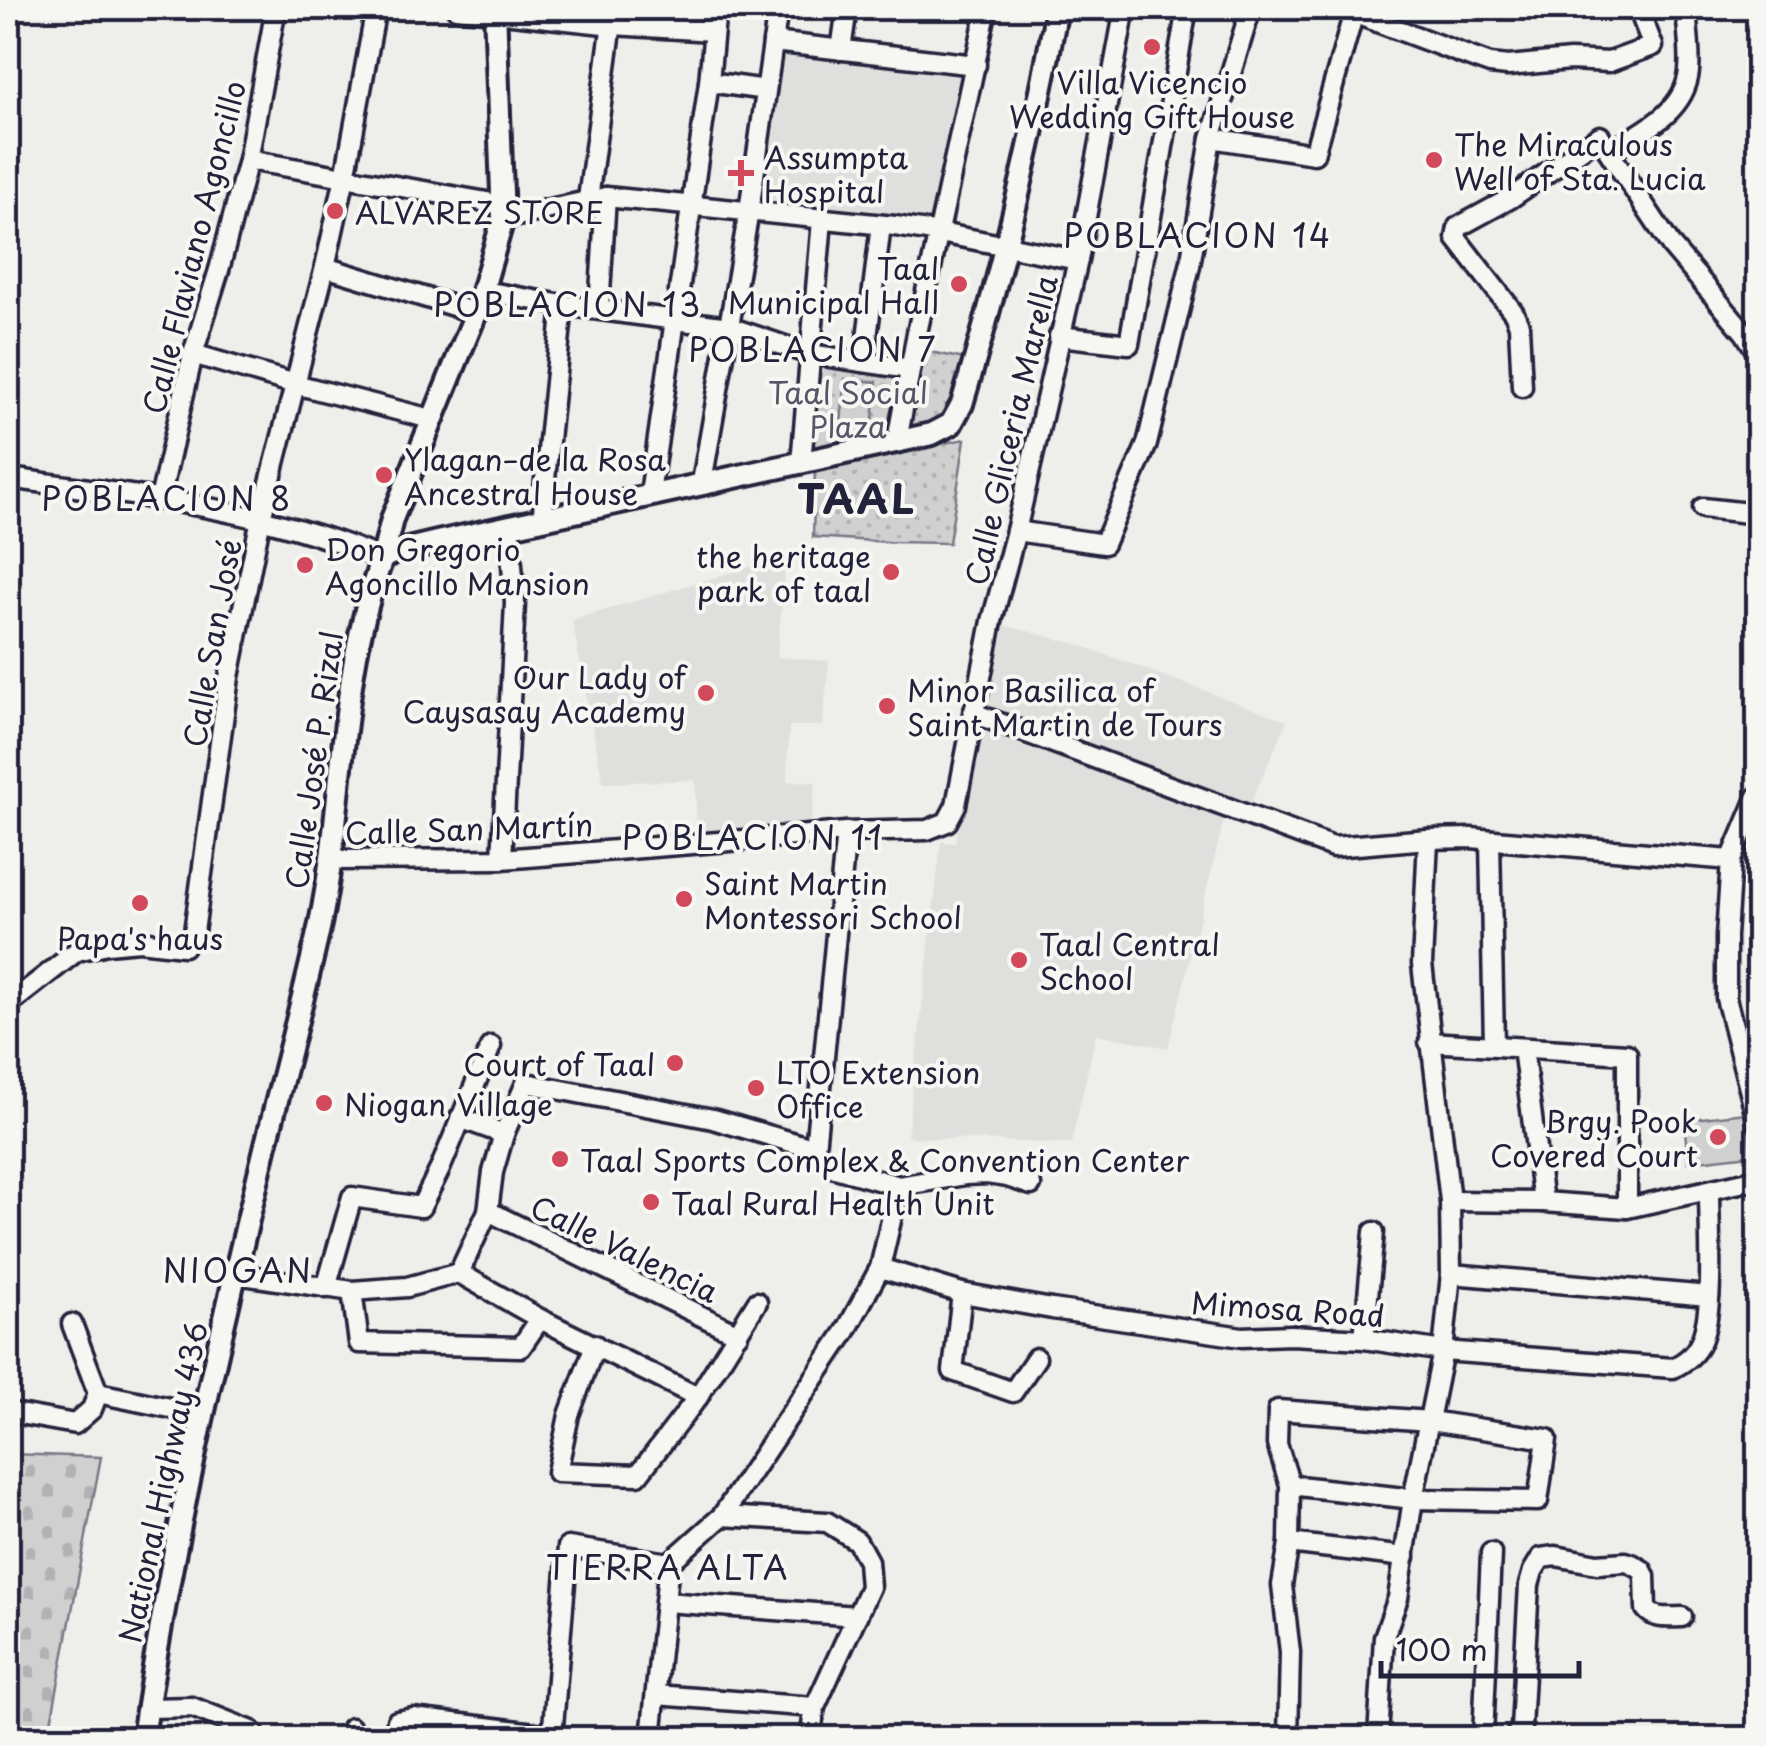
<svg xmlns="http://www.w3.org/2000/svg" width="1766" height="1746" font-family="'Playpen Sans',sans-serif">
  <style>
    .built { fill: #dfdfde }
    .cemetery { fill: url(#cemetery-stones); stroke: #797986; stroke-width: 2.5 }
    .park { fill: url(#park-dots); stroke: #797986; stroke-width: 2.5 }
    .pitch { fill: #d0d0d1; stroke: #797986; stroke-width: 2.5 }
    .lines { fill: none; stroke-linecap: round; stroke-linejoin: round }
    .minor-casing { stroke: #22223b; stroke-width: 25 }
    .major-casing { stroke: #22223b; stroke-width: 28 }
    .minor { stroke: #f6f6f2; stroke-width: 18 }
    .major { stroke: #f6f6f2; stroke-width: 20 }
    .poi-dot { fill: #d1495b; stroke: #f6f6f2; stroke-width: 4 }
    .labels { text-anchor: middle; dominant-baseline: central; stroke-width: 8; stroke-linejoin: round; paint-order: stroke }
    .poi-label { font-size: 30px; fill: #22223b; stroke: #f6f6f2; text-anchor: start }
    .street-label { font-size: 30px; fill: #22223b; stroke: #f6f6f2 }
    .park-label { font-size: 30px; fill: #565668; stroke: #f6f6f2 }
    .neighbourhood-label { font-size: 32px; letter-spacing: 2.5px; fill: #22223b; stroke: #f6f6f2 }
    .district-label { font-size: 40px; font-weight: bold; letter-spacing: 2.5px; fill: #22223b; stroke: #f6f6f2 }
  </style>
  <defs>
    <pattern id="cemetery-stones" width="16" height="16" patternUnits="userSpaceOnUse" patternTransform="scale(2.5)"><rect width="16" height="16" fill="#d0d0d1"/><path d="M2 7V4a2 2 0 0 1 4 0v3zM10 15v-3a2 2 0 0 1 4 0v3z" fill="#b2b2b4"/></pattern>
    <pattern id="park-dots" width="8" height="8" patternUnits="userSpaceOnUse" patternTransform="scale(2.5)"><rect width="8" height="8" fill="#d0d0d1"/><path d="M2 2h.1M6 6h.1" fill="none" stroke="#b2b2b4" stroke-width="1.8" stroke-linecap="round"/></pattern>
  </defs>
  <rect width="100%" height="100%" fill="#eeeeeb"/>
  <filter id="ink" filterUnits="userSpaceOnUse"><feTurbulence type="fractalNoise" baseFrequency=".01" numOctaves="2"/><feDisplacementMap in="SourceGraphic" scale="20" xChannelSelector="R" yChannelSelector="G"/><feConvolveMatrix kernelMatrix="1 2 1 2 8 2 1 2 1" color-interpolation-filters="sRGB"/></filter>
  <g filter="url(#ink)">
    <!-- built -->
    <g class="built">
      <path d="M779 49 962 71 932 221 759 204Z"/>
      <path d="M786 556 777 657 829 661 823 726H789L787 781 816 782 810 827 697 834 695 780 603 783 572 620Z"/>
      <path d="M1000 624 1077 644 1287 721 1249 807 981 706Z"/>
      <path d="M976 716 1069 749 1224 819 1168 1048 1096 1034 1071 1144 907 1137 941 842 955 843Z"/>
    </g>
    <!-- cemetery -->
    <path class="cemetery" d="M8 1454 101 1457 48 1738H8Z"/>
    <!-- park -->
    <g class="park">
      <path d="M921 350 969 360 956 403 941 423 908 430Z"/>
      <path d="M822 366 897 379 887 438 805 457 814 369Z"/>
      <path d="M965 439 949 543 889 542 813 537 815 468Z"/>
    </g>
    <!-- pitch -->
    <g class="pitch">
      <path d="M845 379 877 382 871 438 840 435Z"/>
      <path d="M1747 1113 1751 1155 1688 1162 1684 1120Z"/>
    </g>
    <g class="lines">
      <defs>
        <g id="minor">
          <path d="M456 8 613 25 713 31"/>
          <path d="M1340 8 1476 59 1490 64 1508 66 1570 60 1609 62 1653 46 1638 8"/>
          <path d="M1686 8C1687 28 1691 51 1689 71 1685 113 1640 133 1609 152L1672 247 1745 333 1758 354"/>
          <path d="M773 42 976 65"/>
          <path d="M841 50 847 8"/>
          <path d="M709 82 766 90"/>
          <path d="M1211 138 1314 154 1354 12"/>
          <path d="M248 160 504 205"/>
          <path d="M588 199 614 8"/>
          <path d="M503 219 606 197 895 226 940 233 1078 260"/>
          <path d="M325 267 476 313"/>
          <path d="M484 291 563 305 729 327 809 354 910 369"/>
          <path d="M599 309 606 197"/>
          <path d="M1059 336 1129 344 1187 8"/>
          <path d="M193 354 295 384 431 419"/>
          <path d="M864 362 881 225"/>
          <path d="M1522 387 1519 325 1514 313 1456 238 1458 227 1511 198 1600 136"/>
          <path d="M897 441 917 333 987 8"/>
          <path d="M801 463 822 220"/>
          <path d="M8 478C134 495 263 508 382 559"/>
          <path d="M702 482 749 211 778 8"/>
          <path d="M650 494 709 82 716 8"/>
          <path d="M160 499 193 354 219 270 248 160 276 8"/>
          <path d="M1703 508 1758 514"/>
          <path d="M543 518 544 489 563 305"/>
          <path d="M1016 531 1104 544 1147 444 1190 266 1211 138 1251 8"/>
          <path d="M973 713 1333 847 1428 839 1471 838 1731 860"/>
          <path d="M1758 796 1731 860 1726 936V998L1758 1124"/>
          <path d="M1490 840 1494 1045"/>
          <path d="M502 859 515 603 509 527"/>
          <path d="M331 860 502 859 846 832 927 830 947 822 956 805 992 621 1016 531 1078 260 1125 8"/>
          <path d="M8 1005 77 951 107 944 139 941 184 946 194 932 229 677 261 518 325 267 345 177 376 8"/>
          <path d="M1429 1042 1627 1054V1208"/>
          <path d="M1523 1048 1543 1202"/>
          <path d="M460 1118 504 1134"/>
          <path d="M815 1149 846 832"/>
          <path d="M1450 1201 1543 1202 1627 1208 1758 1179"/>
          <path d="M488 1211 738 1334"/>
          <path d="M880 1268 962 1293 1052 1309 1242 1337 1291 1335 1364 1339 1443 1351 1673 1368C1685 1362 1695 1355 1701 1341 1715 1308 1709 1230 1709 1191"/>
          <path d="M459 1273 488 1211 493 1172 504 1134 526 1083 713 1119 815 1149 835 1168 899 1186 965 1175 987 1174 1007 1177 1031 1185"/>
          <path d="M236 1274 352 1291 407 1287 459 1273 540 1319 698 1397"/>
          <path d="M1451 1274 1709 1296"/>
          <path d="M326 1288 352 1197 421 1207 440 1169 491 1046"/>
          <path d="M352 1291 359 1343 521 1347 540 1319"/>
          <path d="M962 1293 953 1371 1013 1392 1036 1358"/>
          <path d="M72 1324 98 1393 204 1415"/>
          <path d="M1364 1339 1374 1232"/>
          <path d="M595 1345 569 1415 557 1472 638 1475 698 1397 757 1302"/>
          <path d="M8 1412 75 1424 92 1409 98 1393"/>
          <path d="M722 1516 827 1522 857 1541 868 1561 870 1587 815 1707 810 1738"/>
          <path d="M1289 1543 1405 1557"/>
          <path d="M665 1602 857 1616"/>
          <path d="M656 1695 815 1707"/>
          <path d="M149 1708 192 1707 252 1731 257 1738"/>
          <path d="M350 1738 351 1728"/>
          <path d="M393 1738 397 1721 413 1718 552 1735"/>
          <path d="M552 1738 568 1547 669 1563"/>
          <path d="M651 1738 669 1563 722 1516 846 1331 880 1268 899 1186"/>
          <path d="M1288 1738 1290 1652 1282 1585 1289 1543 1290 1485 1277 1444 1278 1410 1430 1421 1547 1439 1538 1501 1413 1499 1290 1485"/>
          <path d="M1378 1738 1384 1637 1398 1598 1413 1499 1443 1351 1451 1274 1450 1201 1422 964 1428 839"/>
          <path d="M1483 1738 1491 1553"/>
          <path d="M1514 1738 1521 1728 1529 1585 1533 1571 1541 1558 1556 1556 1597 1564 1626 1562 1632 1564 1642 1570 1645 1576 1646 1609C1655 1620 1669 1617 1682 1617"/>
        </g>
        <g id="major">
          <path d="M386 556 395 552 437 542 932 434 951 424 962 404C1001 274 1033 141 1057 8"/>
          <path d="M143 1738C170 1551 213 1366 257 1182 277 1096 301 1011 320 924 345 803 338 676 382 559L386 556 385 548 392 519 476 313 503 219 495 8"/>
        </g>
      </defs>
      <!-- minor casing -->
      <use href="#minor" class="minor-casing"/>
      <!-- major casing -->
      <use href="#major" class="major-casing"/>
      <!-- minor -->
      <use href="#minor" class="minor"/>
      <!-- major -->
      <use href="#major" class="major"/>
    </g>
  </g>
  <!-- markers -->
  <g class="poi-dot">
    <circle cx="1152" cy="47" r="10"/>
    <circle cx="1434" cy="160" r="10"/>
    <path d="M736 158h10v10h10v10h-10v10h-10v-10h-10v-10h10z"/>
    <circle cx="335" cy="211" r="10"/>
    <circle cx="959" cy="284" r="10"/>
    <circle cx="384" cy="475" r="10"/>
    <circle cx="305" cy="565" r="10"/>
    <circle cx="891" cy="572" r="10"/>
    <circle cx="706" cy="693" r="10"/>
    <circle cx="887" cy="706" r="10"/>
    <circle cx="684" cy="899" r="10"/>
    <circle cx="140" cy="903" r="10"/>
    <circle cx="1019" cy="960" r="10"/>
    <circle cx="675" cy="1063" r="10"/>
    <circle cx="756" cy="1088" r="10"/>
    <circle cx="324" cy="1103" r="10"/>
    <circle cx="1718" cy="1137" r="10"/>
    <circle cx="560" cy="1159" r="10"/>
    <circle cx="651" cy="1202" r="10"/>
  </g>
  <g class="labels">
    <!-- poi labels -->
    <g class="poi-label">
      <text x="1152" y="81" text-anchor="middle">Villa Vicencio<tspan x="1152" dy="34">Wedding Gift House</tspan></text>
      <text x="1454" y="143">The Miraculous<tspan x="1454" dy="34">Well of Sta. Lucia</tspan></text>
      <text x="764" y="156">Assumpta<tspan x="764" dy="34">Hospital</tspan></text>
      <text x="355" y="211">ALVAREZ STORE</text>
      <text x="939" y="267" text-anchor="end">Taal<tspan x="939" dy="34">Municipal Hall</tspan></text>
      <text x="404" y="458">Ylagan–de la Rosa<tspan x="404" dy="34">Ancestral House</tspan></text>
      <text x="325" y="548">Don Gregorio<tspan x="325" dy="34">Agoncillo Mansion</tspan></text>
      <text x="871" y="555" text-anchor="end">the heritage<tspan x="871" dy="34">park of taal</tspan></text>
      <text x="686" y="676" text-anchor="end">Our Lady of<tspan x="686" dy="34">Caysasay Academy</tspan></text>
      <text x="907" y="689">Minor Basilica of<tspan x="907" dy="34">Saint Martin de Tours</tspan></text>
      <text x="704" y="882">Saint Martin<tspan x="704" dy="34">Montessori School</tspan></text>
      <text x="140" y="937" text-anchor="middle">Papa's haus</text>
      <text x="1039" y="943">Taal Central<tspan x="1039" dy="34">School</tspan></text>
      <text x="655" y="1063" text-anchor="end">Court of Taal</text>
      <text x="776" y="1071">LTO Extension<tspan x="776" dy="34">Office</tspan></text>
      <text x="344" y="1103">Niogan Village</text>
      <text x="1698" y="1120" text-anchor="end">Brgy. Pook<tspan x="1698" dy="34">Covered Court</tspan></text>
      <text x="580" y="1159">Taal Sports Complex &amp; Convention Center</text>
      <text x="671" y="1202">Taal Rural Health Unit</text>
    </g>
    <!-- street labels -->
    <g class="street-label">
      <text transform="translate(193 247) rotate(-76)">Calle Flaviano Agoncillo</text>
      <text transform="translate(1010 430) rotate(-77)">Calle Gliceria Marella</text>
      <text transform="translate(211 643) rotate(-80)">Calle San José</text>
      <text transform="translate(313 760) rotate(-82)">Calle José P. Rizal</text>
      <text transform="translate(469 828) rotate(-2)">Calle San Martín</text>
      <text transform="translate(625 1248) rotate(26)">Calle Valencia</text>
      <text transform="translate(1288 1308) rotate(4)">Mimosa Road</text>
      <text transform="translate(162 1482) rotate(-78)">National Highway 436</text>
    </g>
    <!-- park labels -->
    <g class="park-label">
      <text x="848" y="391">Taal Social<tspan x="848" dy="34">Plaza</tspan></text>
    </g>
    <!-- neighbourhood labels -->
    <g class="neighbourhood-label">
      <text x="1198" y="235">POBLACION 14</text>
      <text x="568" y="304">POBLACION 13</text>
      <text x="813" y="349">POBLACION 7</text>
      <text x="167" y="498">POBLACION 8</text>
      <text x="753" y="837">POBLACION 11</text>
      <text x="238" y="1270">NIOGAN</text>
      <text x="668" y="1567">TIERRA ALTA</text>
    </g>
    <!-- district labels -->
    <g class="district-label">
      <text x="857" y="497">TAAL</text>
    </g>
  </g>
  <!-- margin -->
  <rect width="1766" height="1746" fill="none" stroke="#f6f6f2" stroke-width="40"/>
  <rect x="20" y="20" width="1726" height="1706" fill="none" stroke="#22223b" stroke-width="4" filter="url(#ink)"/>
  <!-- scale -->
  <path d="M1381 1661v15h198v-15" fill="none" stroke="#22223b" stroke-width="5"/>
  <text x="1396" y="1661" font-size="30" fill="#22223b" stroke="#f6f6f2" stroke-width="8" paint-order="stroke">100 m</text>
</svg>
